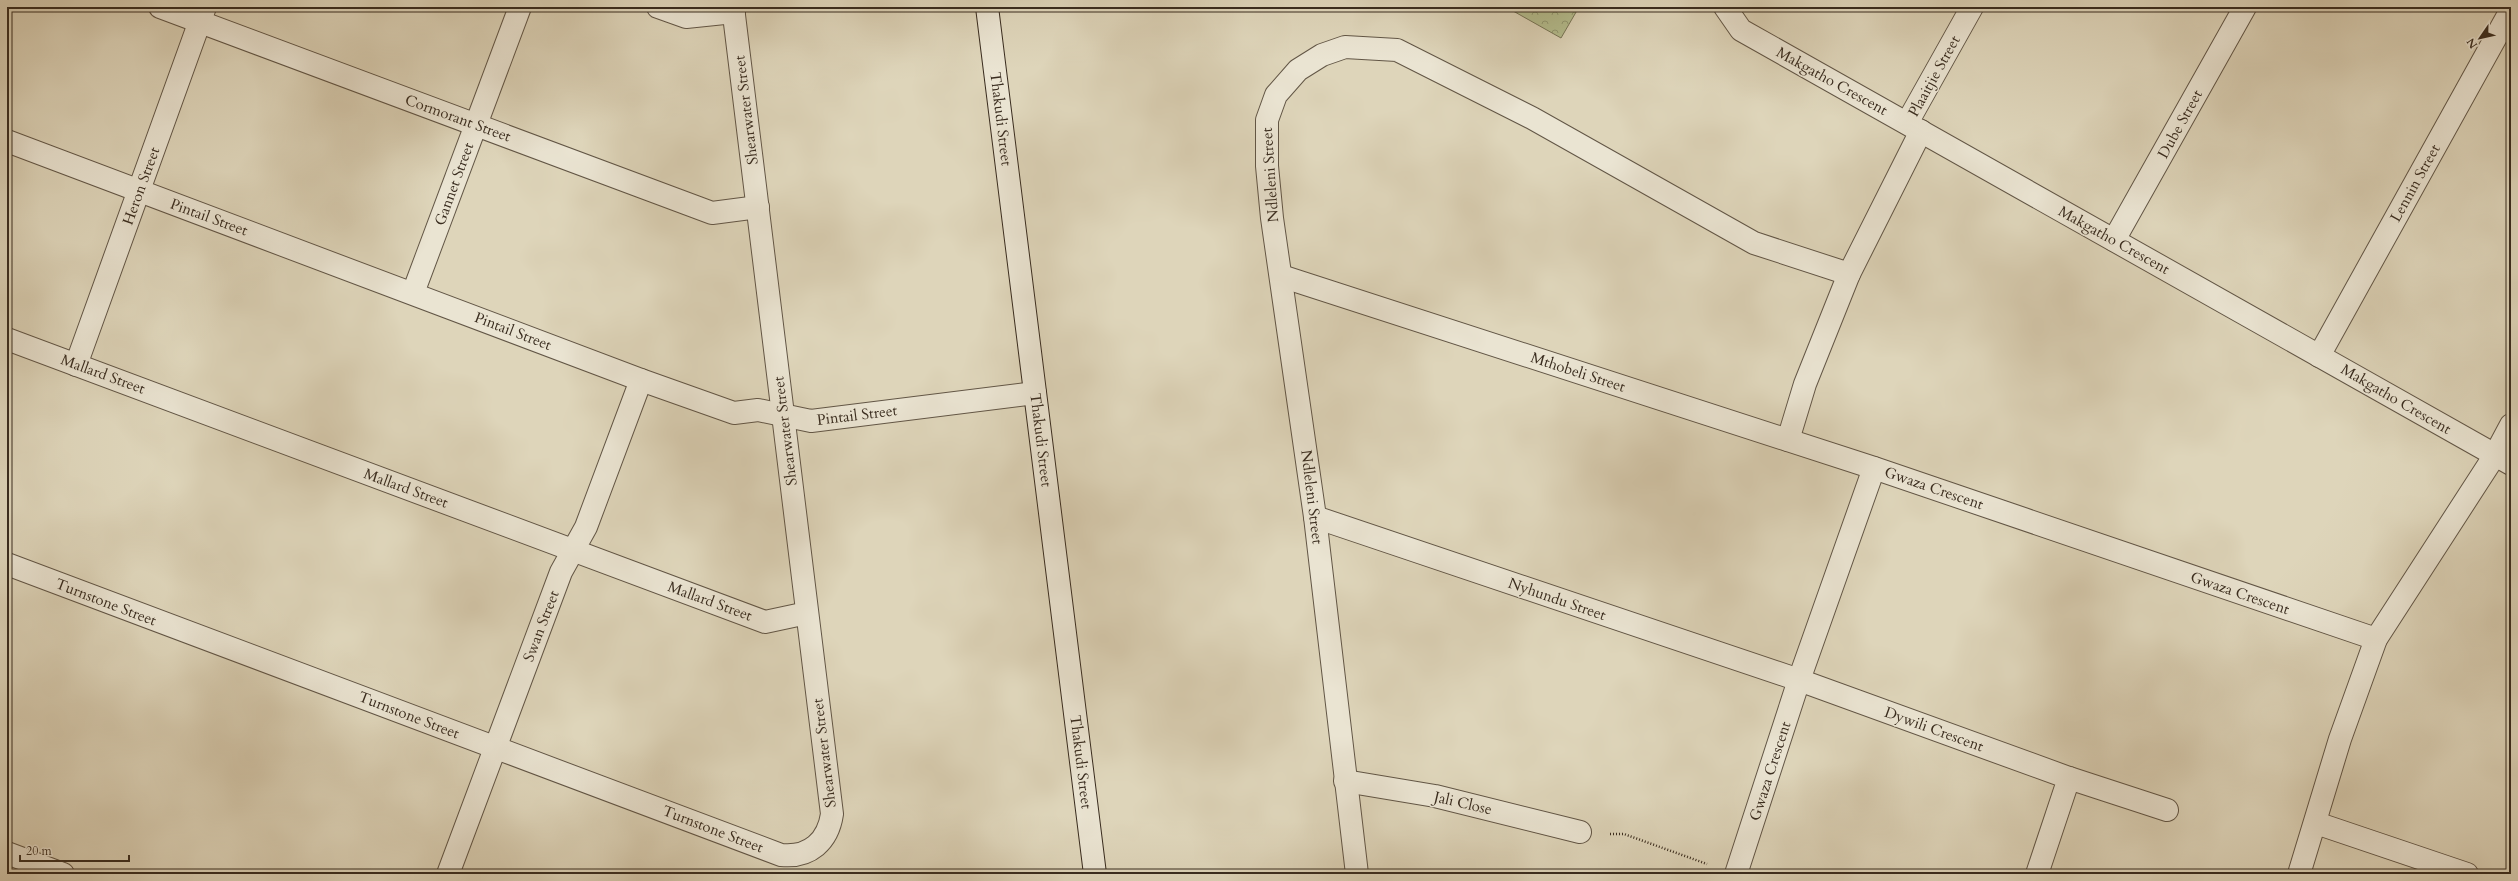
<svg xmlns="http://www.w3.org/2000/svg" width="2518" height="881" font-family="Cardo,serif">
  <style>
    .forest { fill: url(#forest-crowns); stroke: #767456 }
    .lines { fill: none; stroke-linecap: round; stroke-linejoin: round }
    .street-casing { stroke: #625646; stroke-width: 24 }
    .secondary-casing { stroke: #392c1f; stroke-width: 24 }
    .path { stroke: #392c1f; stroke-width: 2.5; stroke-dasharray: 1 2; stroke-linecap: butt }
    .street { stroke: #eae4d2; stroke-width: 22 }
    .secondary { stroke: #eae4d2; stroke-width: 22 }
    .labels { text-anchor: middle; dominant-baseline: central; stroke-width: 3; stroke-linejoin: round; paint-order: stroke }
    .street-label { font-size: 15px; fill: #392c1f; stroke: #eae4d2 }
  </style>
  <defs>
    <pattern id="forest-crowns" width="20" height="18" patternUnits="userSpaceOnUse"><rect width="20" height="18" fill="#b4bd8e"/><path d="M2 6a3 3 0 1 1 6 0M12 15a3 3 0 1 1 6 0" fill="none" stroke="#939a73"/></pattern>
  </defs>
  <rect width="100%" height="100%" fill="#ded5ba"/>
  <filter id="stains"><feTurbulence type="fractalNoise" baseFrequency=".005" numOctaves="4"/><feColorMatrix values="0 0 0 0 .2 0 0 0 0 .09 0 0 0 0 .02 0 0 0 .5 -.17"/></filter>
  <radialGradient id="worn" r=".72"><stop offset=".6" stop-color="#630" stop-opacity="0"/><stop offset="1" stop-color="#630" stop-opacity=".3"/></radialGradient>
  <!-- forest -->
  <path class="forest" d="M1506 7H1579L1561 38Z"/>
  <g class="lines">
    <defs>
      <g id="street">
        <path d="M160 7 712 213 758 207"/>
        <path d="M658 7 686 17 734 12"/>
        <path d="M1725 7 1741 30 2511 464"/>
        <path d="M1907 123 1972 7"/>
        <path d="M7 141 641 380 734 413 758 410 811 421 1035 393"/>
        <path d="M2114 240 2245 7"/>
        <path d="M1281 276 1874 468 2376 639"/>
        <path d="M413 293 520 7"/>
        <path d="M7 339 765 622 807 613"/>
        <path d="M2319 356 2511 10"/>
        <path d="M76 365 205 7"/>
        <path d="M1788 440 1805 384 1849 274 1921 131"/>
        <path d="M1315 517 1799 680 2069 778 2167 810"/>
        <path d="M7 564 781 855C810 858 828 841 832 814L733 7"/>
        <path d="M1345 781 1435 796 1580 832"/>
        <path d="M2316 823 2467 874"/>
        <path d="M7 853 63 874"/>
        <path d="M448 874 561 572 586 527 641 380"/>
        <path d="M1357 874 1315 517 1272 218 1267 166V120L1276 95 1298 70 1322 55 1345 47 1397 50 1532 118 1754 243 1849 274"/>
        <path d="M1736 874 1799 680 1874 468"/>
        <path d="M2037 874 2069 778"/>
        <path d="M2299 874 2340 739 2376 639 2495 455 2511 425"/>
      </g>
      <path id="secondary" d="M987 7 1095 874"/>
    </defs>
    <!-- street casing -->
    <use href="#street" class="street-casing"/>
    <!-- secondary casing -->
    <use href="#secondary" class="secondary-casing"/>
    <!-- path -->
    <path class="path" d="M1610 834H1624L1707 864"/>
    <!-- street -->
    <use href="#street" class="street"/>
    <!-- secondary -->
    <use href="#secondary" class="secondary"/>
  </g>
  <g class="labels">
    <!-- street labels -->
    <g class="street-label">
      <text transform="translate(1934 76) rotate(-61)">Plaaitjie Street</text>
      <text transform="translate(1832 81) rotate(29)">Makgatho Crescent</text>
      <text transform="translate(746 110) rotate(-97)">Shearwater Street</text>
      <text transform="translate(458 118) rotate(20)">Cormorant Street</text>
      <text transform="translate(1001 119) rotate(83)">Thakudi Street</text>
      <text transform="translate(2180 124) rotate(-61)">Dube Street</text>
      <text transform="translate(1270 175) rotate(-94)">Ndleleni Street</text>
      <text transform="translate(2415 183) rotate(-61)">Lennin Street</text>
      <text transform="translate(454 184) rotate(-70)">Gannet Street</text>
      <text transform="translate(141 186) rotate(-70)">Heron Street</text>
      <text transform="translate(209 217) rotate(20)">Pintail Street</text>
      <text transform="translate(2114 240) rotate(29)">Makgatho Crescent</text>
      <text transform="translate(513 331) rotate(21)">Pintail Street</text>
      <text transform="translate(1578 372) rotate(18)">Mthobeli Street</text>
      <text transform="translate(103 374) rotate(20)">Mallard Street</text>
      <text transform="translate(2396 399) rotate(30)">Makgatho Crescent</text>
      <text transform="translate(857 415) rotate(-7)">Pintail Street</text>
      <text transform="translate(785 431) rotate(-97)">Shearwater Street</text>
      <text transform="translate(1041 440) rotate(83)">Thakudi Street</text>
      <text transform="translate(406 488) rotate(20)">Mallard Street</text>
      <text transform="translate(1934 488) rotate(19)">Gwaza Crescent</text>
      <text transform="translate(1312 497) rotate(83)">Ndleleni Street</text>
      <text transform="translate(2240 593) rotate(19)">Gwaza Crescent</text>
      <text transform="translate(1557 599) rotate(19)">Nyhundu Street</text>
      <text transform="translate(710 601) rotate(20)">Mallard Street</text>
      <text transform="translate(106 602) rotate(21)">Turnstone Street</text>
      <text transform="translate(541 626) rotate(-69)">Swan Street</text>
      <text transform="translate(409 715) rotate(21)">Turnstone Street</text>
      <text transform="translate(1934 729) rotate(20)">Dywili Crescent</text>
      <text transform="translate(824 753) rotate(-97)">Shearwater Street</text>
      <text transform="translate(1081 762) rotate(83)">Thakudi Street</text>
      <text transform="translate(1770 771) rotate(-72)">Gwaza Crescent</text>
      <text transform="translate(1463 803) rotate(13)">Jali Close</text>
      <text transform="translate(713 829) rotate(21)">Turnstone Street</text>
    </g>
  </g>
  <!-- margin -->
  <rect width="2518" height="881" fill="none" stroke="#ded5ba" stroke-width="24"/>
  <rect x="8" y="8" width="2502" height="865" fill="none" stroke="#392c1f" stroke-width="2"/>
  <rect x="12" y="12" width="2494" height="857" fill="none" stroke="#392c1f"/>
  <!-- north arrow -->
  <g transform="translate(2480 38) rotate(236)" stroke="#eae4d2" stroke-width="3" paint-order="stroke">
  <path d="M0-3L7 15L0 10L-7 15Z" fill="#392c1f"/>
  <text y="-6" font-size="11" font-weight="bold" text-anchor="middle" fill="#392c1f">N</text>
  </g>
  <!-- scale -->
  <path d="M20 855v6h109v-6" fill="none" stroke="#392c1f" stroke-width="2"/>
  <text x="26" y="855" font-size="12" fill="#392c1f" stroke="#eae4d2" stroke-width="3" paint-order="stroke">20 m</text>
  <rect width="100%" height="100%" filter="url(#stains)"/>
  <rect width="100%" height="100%" fill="url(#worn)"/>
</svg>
